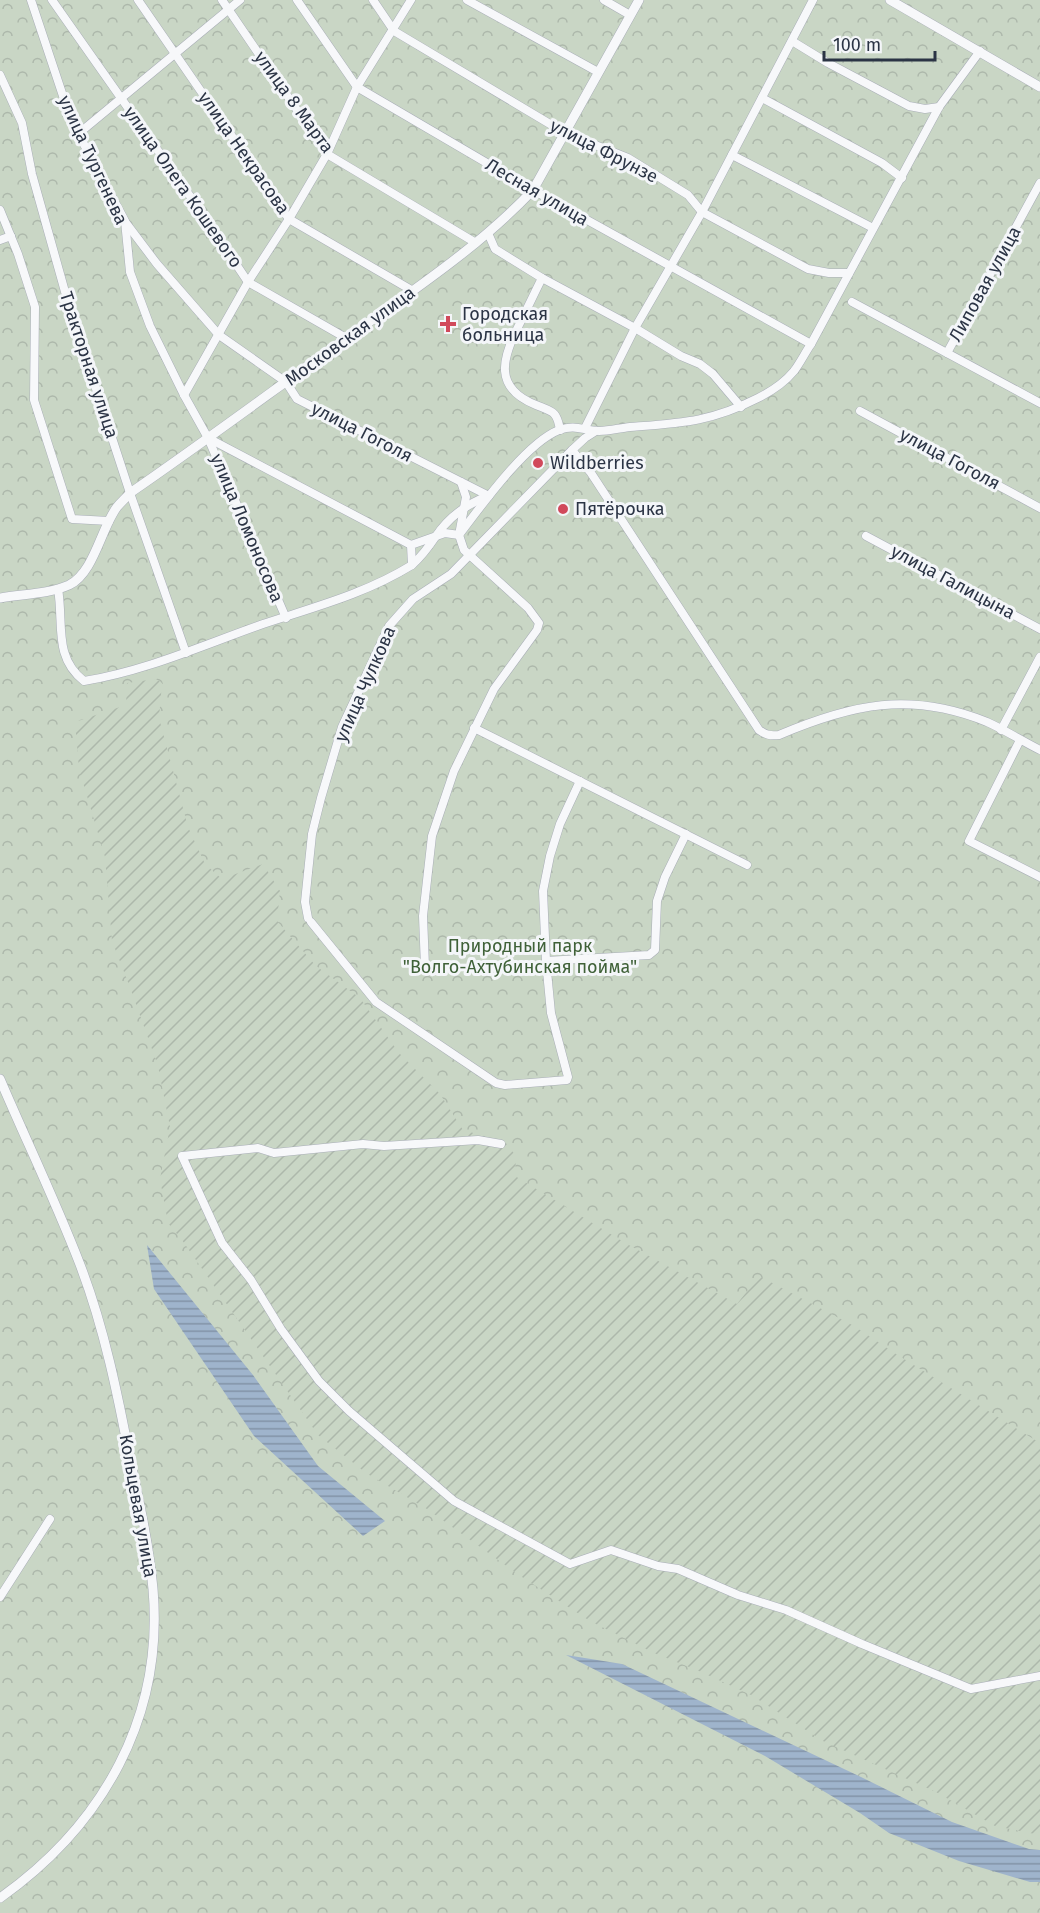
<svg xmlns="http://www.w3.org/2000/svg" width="1040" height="1913" font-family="'Fira Sans',sans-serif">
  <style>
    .forest { fill: url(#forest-crowns) }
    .garden { fill: url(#garden-furrows) }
    .water { fill: url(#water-rules) }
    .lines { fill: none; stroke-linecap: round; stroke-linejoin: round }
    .minor-casing { stroke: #a9aeb7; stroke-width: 9 }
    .tertiary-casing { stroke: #a9aeb7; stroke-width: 10 }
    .minor { stroke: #f7f8fa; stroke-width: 8 }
    .tertiary { stroke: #f7f8fa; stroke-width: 9 }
    .poi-dot { fill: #d1495b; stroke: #f4f6f9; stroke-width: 2 }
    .labels { text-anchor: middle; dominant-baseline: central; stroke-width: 6; stroke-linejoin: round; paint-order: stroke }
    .street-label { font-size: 18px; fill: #2b3445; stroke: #f4f6f9 }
    .poi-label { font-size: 18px; fill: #2b3445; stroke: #f4f6f9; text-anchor: start }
    .park-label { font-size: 18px; fill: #3f6138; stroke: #f4f6f9 }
  </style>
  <defs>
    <pattern id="forest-crowns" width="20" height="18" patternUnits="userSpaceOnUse" patternTransform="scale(1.5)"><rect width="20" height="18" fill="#c9d6c5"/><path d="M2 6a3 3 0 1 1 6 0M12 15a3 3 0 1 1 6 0" fill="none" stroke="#adb8ab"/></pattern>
    <pattern id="garden-furrows" width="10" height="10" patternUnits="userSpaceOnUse" patternTransform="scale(1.5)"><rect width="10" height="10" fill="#c9d6c5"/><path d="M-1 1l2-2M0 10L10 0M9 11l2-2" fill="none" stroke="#adb8ab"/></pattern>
    <pattern id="water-rules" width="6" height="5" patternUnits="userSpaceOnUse" patternTransform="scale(1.5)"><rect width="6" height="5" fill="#9fb4cc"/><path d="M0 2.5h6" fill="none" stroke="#8293a7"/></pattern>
  </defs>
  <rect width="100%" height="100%" fill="#e4e7ec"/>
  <!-- forest -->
  <rect class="forest" x="0" y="0" width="1040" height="1913"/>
  <!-- garden -->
  <path class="garden" d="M156 679 162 683 159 718 188 827 205 864 222 879 263 864 280 891 277 921 316 966 360 998 399 1053 440 1094 463 1130 505 1142 516 1156 515 1176 627 1244 737 1304 759 1276 854 1326 896 1354 1040 1443V1835L995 1826 936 1792 823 1741 751 1695 699 1671 654 1653 590 1621 522 1577 427 1509 366 1473 318 1435 182 1240 168 1223 160 1179 170 1127 158 1066 131 990 112 941 105 857 79 769 75 722 126 705 127 683Z"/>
  <!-- water -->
  <g class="water">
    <path d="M147 1245 253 1375 318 1466 385 1521 363 1536 254 1436 154 1289Z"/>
    <path d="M566 1655 622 1664 861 1777 952 1822 1029 1849 1040 1850V1882H1030L959 1861 889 1833 860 1813 765 1756Z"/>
  </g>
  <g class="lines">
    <defs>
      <g id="minor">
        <path d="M31 0 71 120 125 221 130 272 150 326 184 395 208 438 286 618"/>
        <path d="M52 0 197 206 248 282 346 338"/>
        <path d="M138 0 289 219 413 291"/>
        <path d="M222 0 327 154 476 243"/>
        <path d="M297 0 357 87 533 190 811 344"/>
        <path d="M373 0 394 31 565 133 628 158 688 195 702 212 808 269 829 273H849"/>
        <path d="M467 0 598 72"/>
        <path d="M604 0 630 15"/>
        <path d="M792 41 828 63 909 106 925 109 939 107"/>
        <path d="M0 75 22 123 32 174 69 306 130 493 186 653"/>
        <path d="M762 98 882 163 902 178"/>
        <path d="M78 134 240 0"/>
        <path d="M732 155 873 228"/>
        <path d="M0 210 18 254 35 307 34 400 72 519 109 521"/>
        <path d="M126 223 157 264 219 335 286 382 297 399 489 496"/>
        <path d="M488 233 495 249 542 278 635 328 681 356 700 364 713 374 741 407"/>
        <path d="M0 240 11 236"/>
        <path d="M542 278C534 294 527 309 519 325 502 358 493 388 536 405 553 412 557 411 560 430"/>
        <path d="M852 302 1040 403"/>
        <path d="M947 353 1040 183"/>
        <path d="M184 395 248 282 289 219 327 154 357 87 411 0"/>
        <path d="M860 411 1040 508"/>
        <path d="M585 428 635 328 702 212 813 0"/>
        <path d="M208 438 411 545"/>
        <path d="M572 450 591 473 759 730C766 735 770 736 779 735 852 704 910 691 987 722 1005 730 1022 741 1040 750"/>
        <path d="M866 536 1040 629"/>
        <path d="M412 565C422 556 428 548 436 536 448 518 467 504 488 496"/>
        <path d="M58 589C64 623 53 657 84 681 146 671 203 645 263 624 314 607 365 594 412 565L411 545 445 533 459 535C481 506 526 443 559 430 576 424 584 431 599 431 609 431 620 428 630 427 681 423 711 422 758 398 770 392 785 382 794 371 800 363 805 353 811 344L939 107 980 51"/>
        <path d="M474 728 747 865"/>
        <path d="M1001 730 1040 657"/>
        <path d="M1020 740 969 841 1040 877"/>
        <path d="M308 918 305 902 312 834 321 798 342 727 389 626 413 599 451 574 572 450 585 438 596 431"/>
        <path d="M311 922 376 1002 496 1083 505 1085 567 1080 568 1077 551 1013 546 961 543 891 550 856 560 824 580 781"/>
        <path d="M546 961 649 955 655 950 657 901 665 877 686 834"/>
        <path d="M425 967 423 916 432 836 454 771 494 689 537 630 539 623 528 608 464 550 459 535 466 497 461 482"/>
        <path d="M501 1144 478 1140 384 1146 363 1144 274 1153 258 1148 182 1156 222 1243 251 1280 281 1329 319 1381 349 1411 454 1501 570 1564 611 1550 658 1566 678 1569 738 1595 786 1610 862 1644 971 1689 1040 1676"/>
        <path d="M0 1597 50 1519"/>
      </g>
      <g id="tertiary">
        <path d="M890 0 1040 87"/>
        <path d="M0 598C22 594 49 594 69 585 94 573 101 528 117 507 121 502 126 498 130 493 204 442 275 389 348 337 412 291 479 247 533 190L639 0"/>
        <path d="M0 1079C26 1140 55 1200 79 1262 104 1326 118 1396 131 1464 140 1505 149 1546 153 1589 164 1717 103 1825 0 1898"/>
      </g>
    </defs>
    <!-- minor casing -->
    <use href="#minor" class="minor-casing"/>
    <!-- tertiary casing -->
    <use href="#tertiary" class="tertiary-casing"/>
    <!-- minor -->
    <use href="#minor" class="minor"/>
    <!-- tertiary -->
    <use href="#tertiary" class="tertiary"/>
  </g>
  <!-- markers -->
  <g class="poi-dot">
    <path d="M445 315h6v6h6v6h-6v6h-6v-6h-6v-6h6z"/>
    <circle cx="538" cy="463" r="6"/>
    <circle cx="563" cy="509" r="6"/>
  </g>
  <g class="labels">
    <!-- street labels -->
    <g class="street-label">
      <text transform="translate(294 102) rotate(54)">улица 8 Марта</text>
      <text transform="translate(604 151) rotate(27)">улица Фрунзе</text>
      <text transform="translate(244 153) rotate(55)">улица Некрасова</text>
      <text transform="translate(93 160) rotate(65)">улица Тургенева</text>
      <text transform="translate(183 187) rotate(55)">улица Олега Кошевого</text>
      <text transform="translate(537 192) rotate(30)">Лесная улица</text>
      <text transform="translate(985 284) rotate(-61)">Липовая улица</text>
      <text transform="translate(350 336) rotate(-36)">Московская улица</text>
      <text transform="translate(89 365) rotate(72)">Тракторная улица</text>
      <text transform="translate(362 432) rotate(27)">улица Гоголя</text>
      <text transform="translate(950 459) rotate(28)">улица Гоголя</text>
      <text transform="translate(247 528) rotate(67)">улица Ломоносова</text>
      <text transform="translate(953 582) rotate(28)">улица Галицына</text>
      <text transform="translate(365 684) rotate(-66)">улица Чулкова</text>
      <text transform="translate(138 1506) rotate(80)">Кольцевая улица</text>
    </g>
    <!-- poi labels -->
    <g class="poi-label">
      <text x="462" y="314">Городская<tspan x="462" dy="21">больница</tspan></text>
      <text x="550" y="463">Wildberries</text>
      <text x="575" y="509">Пятёрочка</text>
    </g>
    <!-- park labels -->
    <g class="park-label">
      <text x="520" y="946">Природный парк<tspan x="520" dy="21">"Волго-Ахтубинская пойма"</tspan></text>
    </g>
  </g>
  <!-- scale -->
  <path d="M824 51v9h111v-9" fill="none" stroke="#2b3445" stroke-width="3"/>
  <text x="833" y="51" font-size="18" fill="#2b3445" stroke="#f4f6f9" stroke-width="4.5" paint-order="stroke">100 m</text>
</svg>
